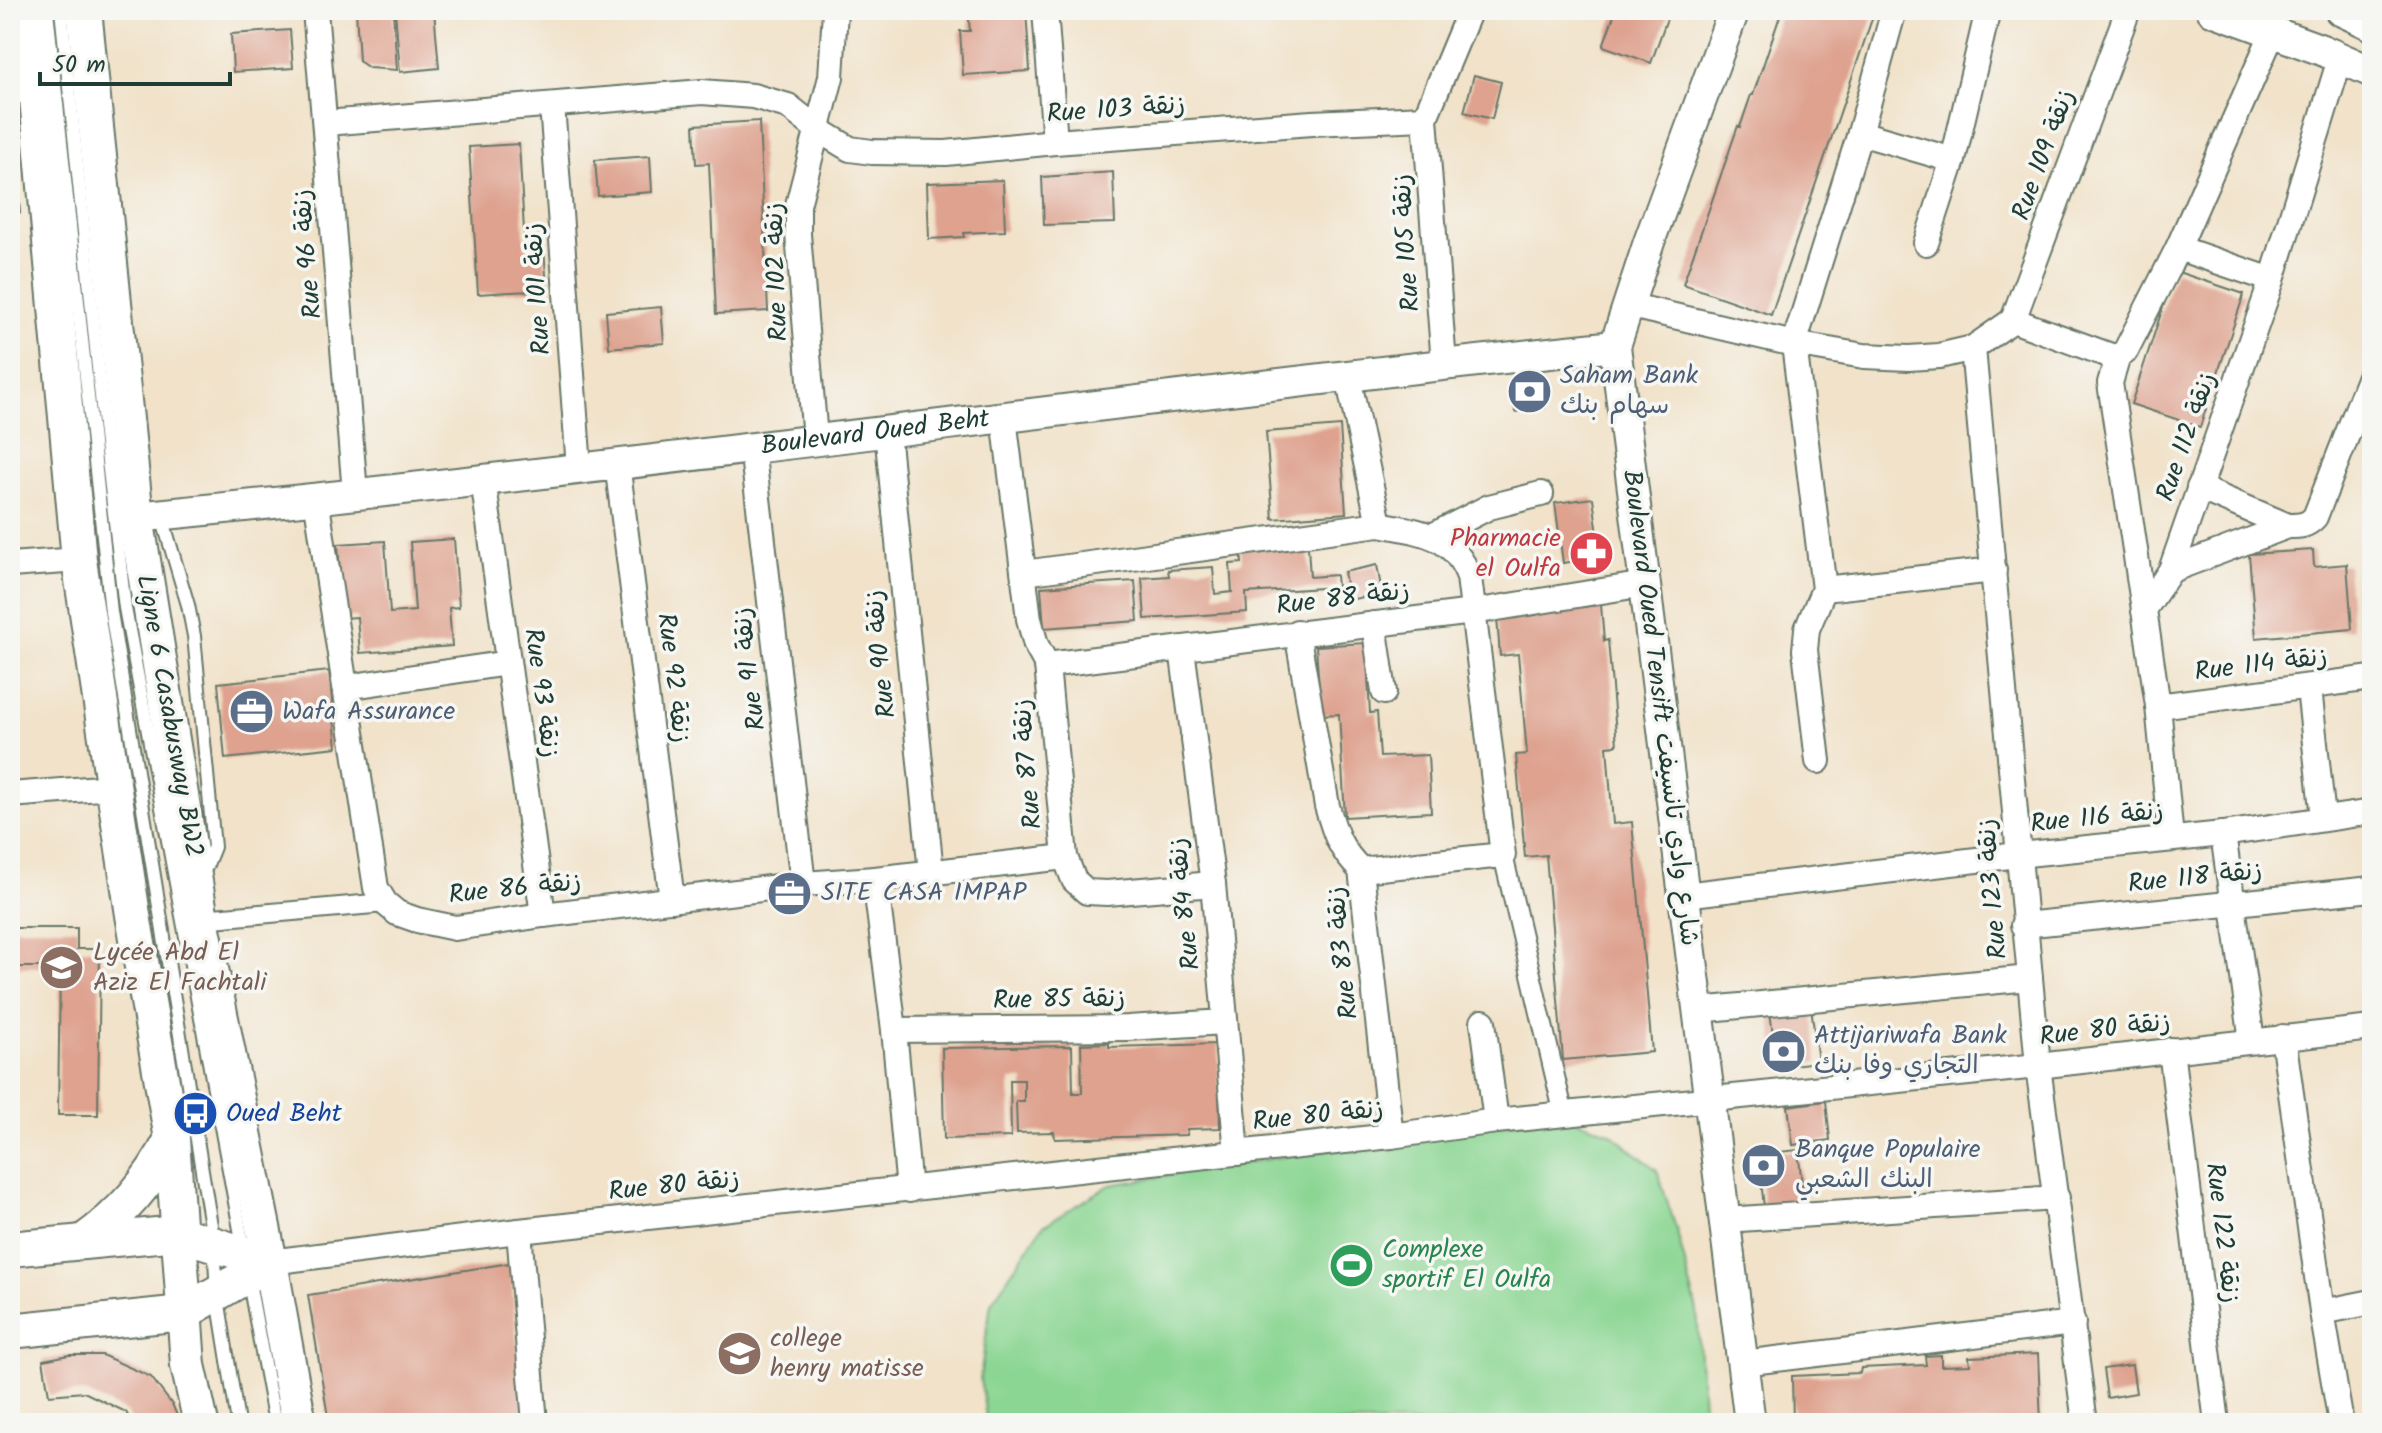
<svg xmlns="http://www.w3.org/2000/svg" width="2382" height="1433" font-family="Kalam,'Playpen Sans Arabic',sans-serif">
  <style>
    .green { fill: #8bd693; stroke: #558a64; stroke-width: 2 }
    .building { fill: #dea28f }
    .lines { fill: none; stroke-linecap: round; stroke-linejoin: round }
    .service-casing { stroke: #687768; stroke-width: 16 }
    .pedestrian-casing { stroke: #687768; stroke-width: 22 }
    .minor-casing { stroke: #687768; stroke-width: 28 }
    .tertiary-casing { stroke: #687768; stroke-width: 34 }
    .secondary-casing { stroke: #687768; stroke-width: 38 }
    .service { stroke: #fff; stroke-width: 12 }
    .pedestrian { stroke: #fff; stroke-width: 18 }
    .minor { stroke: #fff; stroke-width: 24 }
    .tertiary { stroke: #fff; stroke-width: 30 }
    .secondary { stroke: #fff; stroke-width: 34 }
    .labels { text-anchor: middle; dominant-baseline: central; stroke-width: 7; stroke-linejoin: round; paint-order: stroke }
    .street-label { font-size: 26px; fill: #1f3d34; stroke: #f6f6f2 }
    .service-label { font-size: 26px; fill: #4e5e75; stroke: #f6f6f2; text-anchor: start }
    .health-label { font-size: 26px; fill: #be3a42; stroke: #f6f6f2; text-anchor: end }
    .education-label { font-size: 26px; fill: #785e54; stroke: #f6f6f2; text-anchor: start }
    .transit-label { font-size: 26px; fill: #164399; stroke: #f6f6f2; text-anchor: start }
    .leisure-label { font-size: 26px; fill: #27864d; stroke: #f6f6f2; text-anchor: start }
  </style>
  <rect width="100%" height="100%" fill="#f6f6f2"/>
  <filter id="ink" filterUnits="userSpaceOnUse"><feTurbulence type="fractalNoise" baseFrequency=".0125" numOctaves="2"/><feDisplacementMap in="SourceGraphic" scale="16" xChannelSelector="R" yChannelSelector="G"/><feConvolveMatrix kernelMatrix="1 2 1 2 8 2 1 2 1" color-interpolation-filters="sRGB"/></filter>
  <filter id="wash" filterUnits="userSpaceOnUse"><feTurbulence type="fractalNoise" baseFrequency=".006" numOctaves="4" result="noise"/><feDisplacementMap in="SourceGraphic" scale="32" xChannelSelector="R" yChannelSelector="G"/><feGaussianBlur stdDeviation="1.8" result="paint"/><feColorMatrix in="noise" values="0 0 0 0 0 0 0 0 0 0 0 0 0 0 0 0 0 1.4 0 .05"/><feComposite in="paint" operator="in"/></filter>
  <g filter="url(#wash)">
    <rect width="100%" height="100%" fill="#f1e2c9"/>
    <!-- green -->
    <path class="green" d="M1565 1116 1609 1132 1657 1170 1676 1228 1697 1311 1704 1423H987L980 1378 991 1303 1043 1226 1110 1185 1435 1132Z"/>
    <g id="blocks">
      <!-- building -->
      <g class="building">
        <path d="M356 10H393L397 70 369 68 359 61Z"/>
        <path d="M395 10H434L439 68 400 72Z"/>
        <path d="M968 10H1026L1030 71 963 75 960 31H970Z"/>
        <path d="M1616 10H1670L1651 63 1603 46Z"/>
        <path d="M1782 10H1875L1771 315 1683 284 1738 126 1740 127 1751 95H1753Z"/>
        <path d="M290 30 293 68 233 72 231 34Z"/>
        <path d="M1474 75 1501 82 1492 119 1464 112Z"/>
        <path d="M759 121 768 311 716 314 709 163 696 164 694 125Z"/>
        <path d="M10 135 14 140 20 213 10 214Z"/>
        <path d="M519 144 525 248 544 247 547 290 478 294 469 147Z"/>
        <path d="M650 156 652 192 598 196 595 160Z"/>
        <path d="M1113 172 1115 223 1044 225 1042 177Z"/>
        <path d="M1003 180 1005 231 964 233V237L929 239 927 183Z"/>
        <path d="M2175 271 2244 294 2200 427 2131 404Z"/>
        <path d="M661 307 664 343 609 348 606 312Z"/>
        <path d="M1542 385 1545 408 1515 412 1512 389Z"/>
        <path d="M1340 426 1346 513 1273 519 1266 432Z"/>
        <path d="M1593 498 1601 557 1563 563 1555 503Z"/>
        <path d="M454 539 459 607 449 608 452 646 360 653 357 617 343 618 338 544 385 541 390 613 415 611 410 542Z"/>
        <path d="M1308 547 1310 577 1336 575 1337 587 1246 593 1247 612 1145 619 1142 578 1169 576 1168 570 1213 567 1215 594 1232 592 1230 564 1242 563 1241 549Z"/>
        <path d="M2313 550 2314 567 2347 564 2352 629 2256 638 2249 554Z"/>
        <path d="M1377 565 1382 593 1349 600 1344 572Z"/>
        <path d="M1135 581 1138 621 1044 628 1041 587Z"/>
        <path d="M1601 605 1604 641 1608 640 1617 745 1607 746 1613 824 1632 822 1652 1052 1563 1060 1546 855 1525 857 1516 755 1527 754 1518 654 1500 656 1497 618 1536 615V611Z"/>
        <path d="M1366 643 1370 713 1377 712 1380 757 1428 755 1431 812 1345 817 1339 714 1321 715 1316 646Z"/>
        <path d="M329 671 337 747 225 759 218 683Z"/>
        <path d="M10 928H77V949H100L98 1115H58L60 967H10Z"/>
        <path d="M1811 1006 1818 1062 1777 1067 1770 1011Z"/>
        <path d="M1109 1043V1047L1218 1044 1220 1128 1187 1129V1135L1055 1139 1054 1132 1017 1133 1016 1101H1024V1080H1010L1011 1137 944 1139 942 1048 1072 1046 1073 1093H1082L1081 1044Z"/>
        <path d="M1826 1101 1830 1140 1793 1145 1788 1106Z"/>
        <path d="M1798 1150 1804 1202 1764 1207 1758 1154Z"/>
        <path d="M510 1263 524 1423H329L308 1295Z"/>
        <path d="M2038 1354 2041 1423H1793L1792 1376 1860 1373 1861 1368 1926 1365 1925 1356 1941 1355V1366L1970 1365 1969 1357Z"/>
        <path d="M69 1355H102L151 1377 173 1406 180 1423H132L126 1412 84 1392 49 1395 43 1360Z"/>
        <path d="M2132 1365 2136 1393 2107 1398 2103 1369Z"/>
      </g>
    </g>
  </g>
  <g filter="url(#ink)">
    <use href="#blocks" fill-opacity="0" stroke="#687768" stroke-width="2"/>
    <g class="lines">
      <defs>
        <g id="service">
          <path d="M47 10 111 612 214 1244 217 1292 238 1423"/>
          <path d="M61 10 105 435 125 608 244 1251"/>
          <path d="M161 514 188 605 194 636 214 847 206 867 197 869"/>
          <path d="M248 1277 275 1423"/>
        </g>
        <g id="pedestrian">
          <path d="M1503 855 1564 1115"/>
          <path d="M201 919 385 903"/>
        </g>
        <g id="minor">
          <path d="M315 10 355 493"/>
          <path d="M1045 10 1055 142"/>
          <path d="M10 91 37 90"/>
          <path d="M552 105 579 468"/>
          <path d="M326 123 702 92 753 96 788 106 817 129 850 149 872 152 946 153 1055 142 1312 123 1425 118"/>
          <path d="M1860 133 1953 160"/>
          <path d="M1926 243 1953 160 1988 10"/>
          <path d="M2178 248 2272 280"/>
          <path d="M1627 305 1794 344 1864 356 1909 358 1939 356 1973 348 2013 320 2111 356H2118"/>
          <path d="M2013 320 2128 10"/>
          <path d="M1973 348 2038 1066 2085 1423"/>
          <path d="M1444 364 1425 118 1470 10"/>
          <path d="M1348 377 1379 524"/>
          <path d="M1004 418 1029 619 1036 645 1047 665 1065 857 1074 880 1087 892 1107 893 1213 884"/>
          <path d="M887 432 931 872"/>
          <path d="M815 439 798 234V205L831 77 835 10"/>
          <path d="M752 447 803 884"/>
          <path d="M617 463 672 900"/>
          <path d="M483 479 543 915"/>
          <path d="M2199 488 2288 526C2300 526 2307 526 2315 517L2372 371"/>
          <path d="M316 498 376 888 385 903 397 913 417 920 455 928 543 915 803 884 875 879 1065 857"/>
          <path d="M1434 535 1489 507 1541 494"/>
          <path d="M10 565 79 560"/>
          <path d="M2171 570 2288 526"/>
          <path d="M1024 573 1379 524C1419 532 1453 533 1469 577L1503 855 1361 870"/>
          <path d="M1824 589 1994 570"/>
          <path d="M2144 610 2110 383 2118 356 2125 352 2178 248 2273 32"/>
          <path d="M1374 624 1384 692"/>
          <path d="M1297 632 1327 806C1335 834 1340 850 1361 870L1391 1136"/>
          <path d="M1182 649 1213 884 1237 1153"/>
          <path d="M1047 665 1473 612 1645 584"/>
          <path d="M346 687 508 663"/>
          <path d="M2309 688 2323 818"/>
          <path d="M2158 706 2372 678"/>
          <path d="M1818 761 1805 650 1807 629 1824 589 1794 344 1860 133 1894 10"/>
          <path d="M10 795 113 787"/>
          <path d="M2223 834 2252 1041"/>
          <path d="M2171 838 2158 706 2144 610 2171 570 2272 280 2340 59"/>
          <path d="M875 879 894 1030 909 1190"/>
          <path d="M1684 895 2018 855 2223 834 2372 812"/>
          <path d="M2023 925 2372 889"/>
          <path d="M1699 1010 2030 978"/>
          <path d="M1483 1022 1496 1121"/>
          <path d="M894 1030 1128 1028 1225 1022"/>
          <path d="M2283 1037 2322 1312 2341 1423"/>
          <path d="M2171 1050 2217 1423"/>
          <path d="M1725 1220 2057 1198"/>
          <path d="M519 1231 535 1423"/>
          <path d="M270 1262 519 1231 1391 1136 1496 1121 2038 1066 2372 1028"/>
          <path d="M2322 1312 2372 1302"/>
          <path d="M1743 1363 2073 1323"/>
        </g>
        <g id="tertiary">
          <path d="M1734 10 1649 242 1615 346 1750 1423"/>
          <path d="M2212 10 2322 50 2372 72"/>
          <path d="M2340 10 2372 25"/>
          <path id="s1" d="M136 517C630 469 1121 398 1615 346"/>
        </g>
        <g id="secondary">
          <path d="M29 10 79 560 133 915 172 1139 188 1365 201 1423"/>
          <path d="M84 10 136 517 201 919 270 1262 299 1423"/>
          <path d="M83 1242C122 1214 150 1182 172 1139"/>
          <path d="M10 1249 178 1233 270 1262"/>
          <path d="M10 1331 183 1313 270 1262"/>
        </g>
      </defs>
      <!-- service casing -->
      <use href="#service" class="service-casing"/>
      <!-- pedestrian casing -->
      <use href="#pedestrian" class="pedestrian-casing"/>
      <!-- minor casing -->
      <use href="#minor" class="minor-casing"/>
      <!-- tertiary casing -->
      <use href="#tertiary" class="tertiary-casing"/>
      <!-- secondary casing -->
      <use href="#secondary" class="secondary-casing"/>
      <!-- service -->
      <use href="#service" class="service"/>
      <!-- pedestrian -->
      <use href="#pedestrian" class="pedestrian"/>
      <!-- minor -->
      <use href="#minor" class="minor"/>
      <!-- tertiary -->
      <use href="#tertiary" class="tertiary"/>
      <!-- secondary -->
      <use href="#secondary" class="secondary"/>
    </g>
  </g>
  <!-- icons -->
  <defs>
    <symbol id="bank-disc" viewBox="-11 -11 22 22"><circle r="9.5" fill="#5c6f8a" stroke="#f6f6f2"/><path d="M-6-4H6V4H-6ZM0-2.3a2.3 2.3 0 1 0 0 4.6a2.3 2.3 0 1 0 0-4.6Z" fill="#fff"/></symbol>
    <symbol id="pharmacy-disc" viewBox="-11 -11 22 22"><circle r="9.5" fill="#e0444e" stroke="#f6f6f2"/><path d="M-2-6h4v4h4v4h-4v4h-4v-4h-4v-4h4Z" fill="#fff"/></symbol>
    <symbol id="office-disc" viewBox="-11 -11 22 22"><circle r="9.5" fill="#5c6f8a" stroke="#f6f6f2"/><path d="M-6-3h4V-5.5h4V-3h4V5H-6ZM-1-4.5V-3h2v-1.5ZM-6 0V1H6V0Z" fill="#fff"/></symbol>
    <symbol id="school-disc" viewBox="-11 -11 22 22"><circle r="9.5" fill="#8d6e63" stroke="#f6f6f2"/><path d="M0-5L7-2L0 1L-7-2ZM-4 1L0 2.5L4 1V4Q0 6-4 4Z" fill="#fff"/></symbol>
    <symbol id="bus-disc" viewBox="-11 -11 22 22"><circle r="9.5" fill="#1a4fb4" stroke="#f6f6f2"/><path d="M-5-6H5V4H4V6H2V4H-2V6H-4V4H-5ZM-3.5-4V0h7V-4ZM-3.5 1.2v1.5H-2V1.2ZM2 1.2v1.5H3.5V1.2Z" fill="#fff"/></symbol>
    <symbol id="stadium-disc" viewBox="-11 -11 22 22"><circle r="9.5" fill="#2e9e5b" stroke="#f6f6f2"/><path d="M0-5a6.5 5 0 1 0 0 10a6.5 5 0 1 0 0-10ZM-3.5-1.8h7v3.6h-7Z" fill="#fff"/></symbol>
  </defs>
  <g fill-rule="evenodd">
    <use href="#bank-disc" x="1504" y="366" width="51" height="51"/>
    <use href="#pharmacy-disc" x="1566" y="528" width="51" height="51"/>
    <use href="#office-disc" x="226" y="686" width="51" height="51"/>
    <use href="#office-disc" x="764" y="868" width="51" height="51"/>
    <use href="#school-disc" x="36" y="942" width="51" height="51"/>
    <use href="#bank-disc" x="1758" y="1026" width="51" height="51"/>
    <use href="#bus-disc" x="170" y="1088" width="51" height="51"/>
    <use href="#bank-disc" x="1738" y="1140" width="51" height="51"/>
    <use href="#stadium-disc" x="1326" y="1240" width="51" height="51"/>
    <use href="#school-disc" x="714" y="1328" width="51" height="51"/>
  </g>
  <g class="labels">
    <!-- street labels -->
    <g class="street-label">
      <text transform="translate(1116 110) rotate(-4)">Rue 103 زنقة</text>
      <text transform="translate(2044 155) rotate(-70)">Rue 109 زنقة</text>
      <text transform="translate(1407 243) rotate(-94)">Rue 105 زنقة</text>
      <text transform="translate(308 254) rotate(-95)">Rue 96 زنقة</text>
      <text transform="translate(777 272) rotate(-92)">Rue 102 زنقة</text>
      <text transform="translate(538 289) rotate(-94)">Rue 101 زنقة</text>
      <text stroke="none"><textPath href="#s1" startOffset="744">Boulevard Oued Beht</textPath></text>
      <text transform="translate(2187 437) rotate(-71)">Rue 112 زنقة</text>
      <text transform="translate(1343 599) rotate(-7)">Rue 88 زنقة</text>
      <text transform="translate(881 654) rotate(-96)">Rue 90 زنقة</text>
      <text transform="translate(2261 665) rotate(-7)">Rue 114 زنقة</text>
      <text transform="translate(750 669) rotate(-97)">Rue 91 زنقة</text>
      <text transform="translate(673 678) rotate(83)">Rue 92 زنقة</text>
      <text transform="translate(541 693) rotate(82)">Rue 93 زنقة</text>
      <text transform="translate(1660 708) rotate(83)">Boulevard Oued Tensift شارع وادي تانسيفت</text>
      <text transform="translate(169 716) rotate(80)">Ligne 6 Casabusway BW2</text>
      <text transform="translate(1028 764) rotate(-95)">Rue 87 زنقة</text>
      <text transform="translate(2097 818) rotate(-6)">Rue 116 زنقة</text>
      <text transform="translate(2195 878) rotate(-6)">Rue 118 زنقة</text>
      <text transform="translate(515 889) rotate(-6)">Rue 86 زنقة</text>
      <text transform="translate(1993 889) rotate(-95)">Rue 123 زنقة</text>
      <text transform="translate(1185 904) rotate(-96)">Rue 84 زنقة</text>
      <text transform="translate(1343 953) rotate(-96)">Rue 83 زنقة</text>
      <text transform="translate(1059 1000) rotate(-1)">Rue 85 زنقة</text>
      <text transform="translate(2105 1030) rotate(-7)">Rue 80 زنقة</text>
      <text transform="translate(1318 1116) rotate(-6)">Rue 80 زنقة</text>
      <text transform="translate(674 1186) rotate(-6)">Rue 80 زنقة</text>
      <text transform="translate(2222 1233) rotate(83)">Rue 122 زنقة</text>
    </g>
    <!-- service labels -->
    <g class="service-label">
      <text x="1560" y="376">Saham Bank<tspan x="1560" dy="30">سهام بنك</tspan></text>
      <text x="282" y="712">Wafa Assurance</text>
      <text x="821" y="893">SITE CASA IMPAP</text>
      <text x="1814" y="1036">Attijariwafa Bank<tspan x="1814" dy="30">التجاري وفا بنك</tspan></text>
      <text x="1795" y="1150">Banque Populaire<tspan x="1795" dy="30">البنك الشعبي</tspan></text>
    </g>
    <!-- health labels -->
    <g class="health-label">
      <text x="1561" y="539">Pharmacie<tspan x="1561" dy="30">el Oulfa</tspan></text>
    </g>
    <!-- education labels -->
    <g class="education-label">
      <text x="93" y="953">Lycée Abd El<tspan x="93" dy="30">Aziz El Fachtali</tspan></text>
      <text x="770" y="1339">college<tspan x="770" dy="30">henry matisse</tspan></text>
    </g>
    <!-- transit labels -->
    <g class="transit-label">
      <text x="226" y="1114">Oued Beht</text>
    </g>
    <!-- leisure labels -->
    <g class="leisure-label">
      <text x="1382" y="1250">Complexe<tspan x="1382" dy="30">sportif El Oulfa</tspan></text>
    </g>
  </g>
  <!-- margin -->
  <rect width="2382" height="1433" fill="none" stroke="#f6f6f2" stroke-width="40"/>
  <!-- scale -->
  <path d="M40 72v12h190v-12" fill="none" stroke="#1f3d34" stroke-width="4"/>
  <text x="52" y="72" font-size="24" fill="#1f3d34" stroke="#f6f6f2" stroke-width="6" paint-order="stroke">50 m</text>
</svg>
